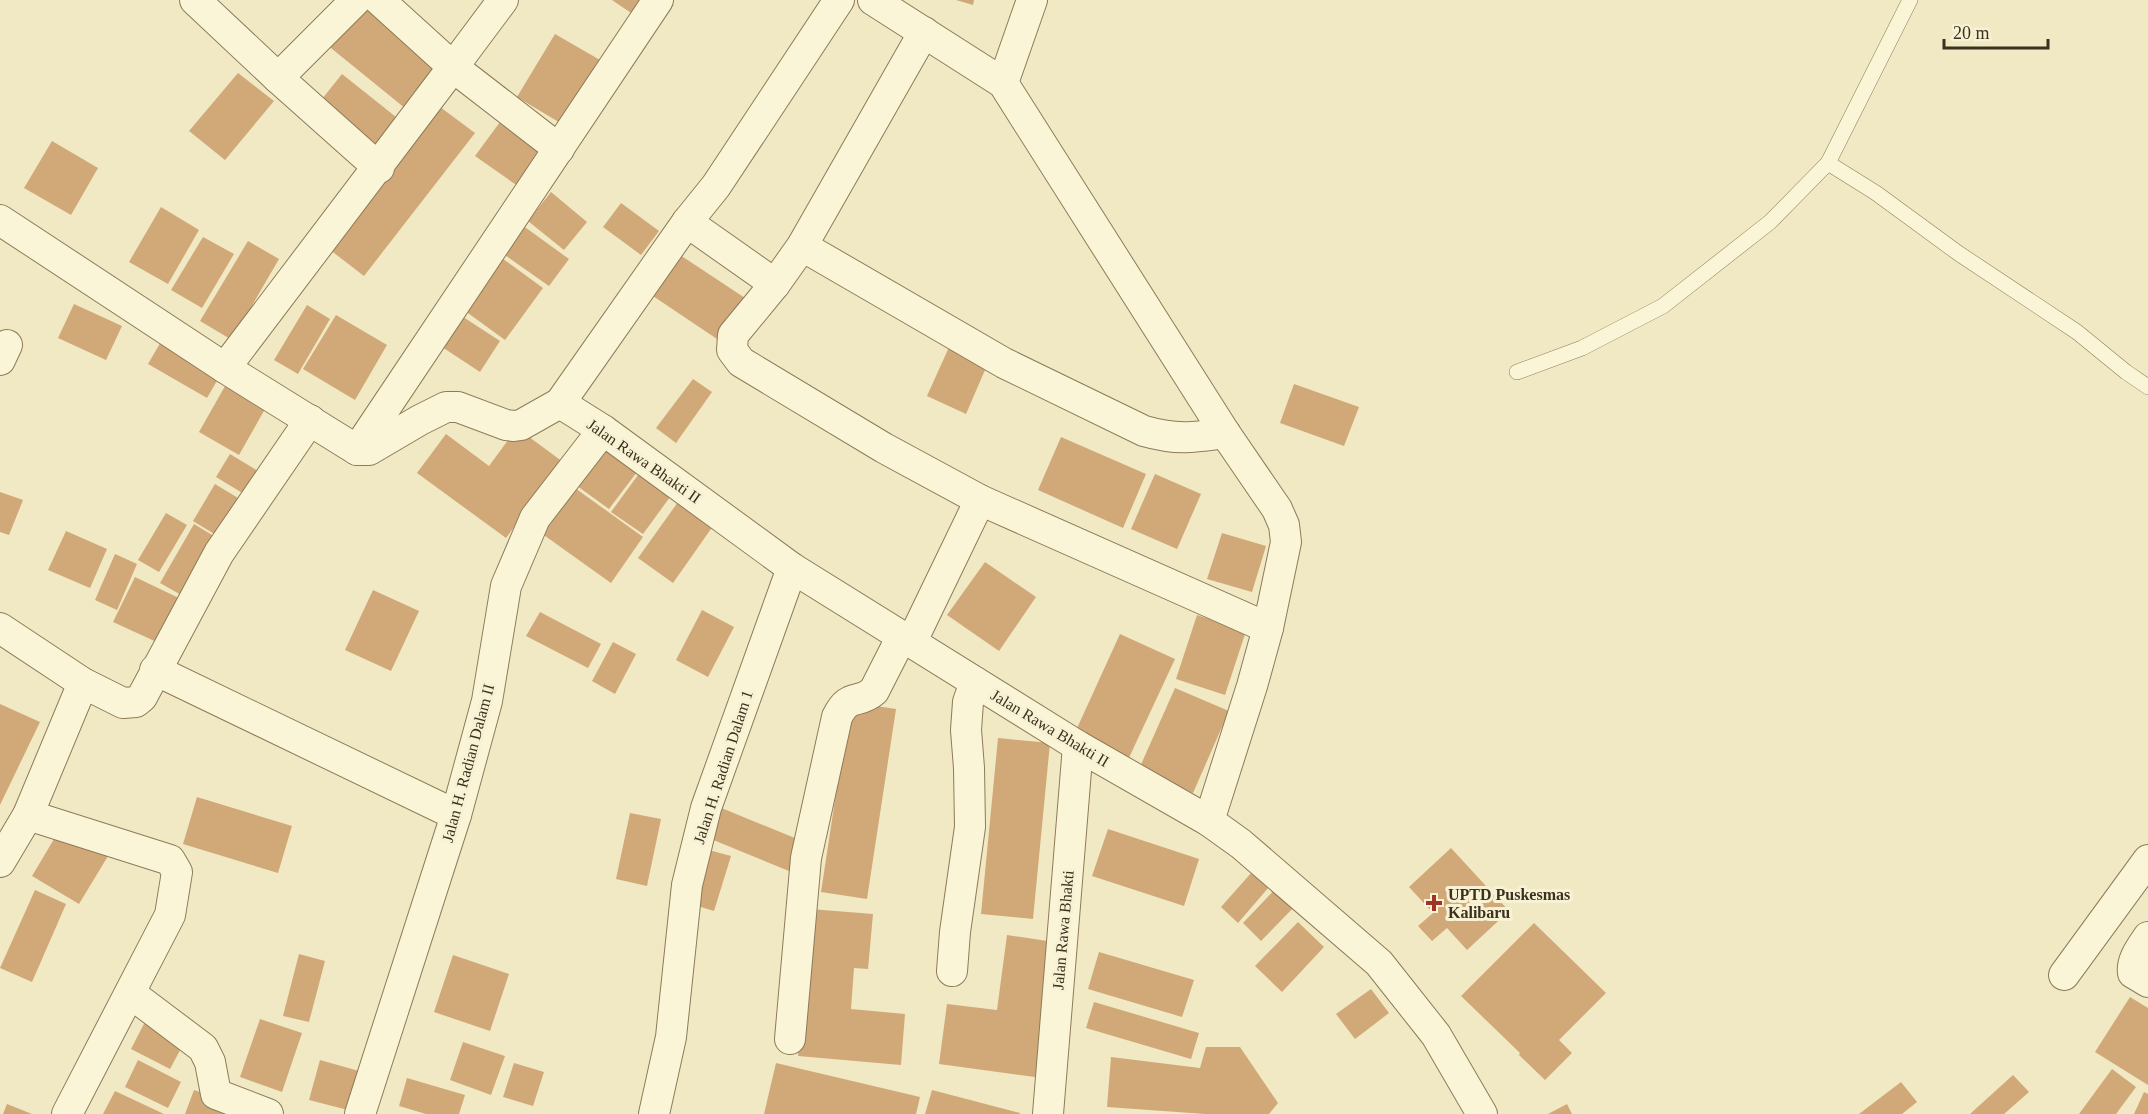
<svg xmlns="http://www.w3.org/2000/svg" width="2148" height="1114" font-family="Georgia,serif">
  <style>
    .building { fill: #d1a878 }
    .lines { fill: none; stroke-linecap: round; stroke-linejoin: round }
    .lane-casing { stroke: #8d7b59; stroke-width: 16 }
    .street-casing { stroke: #8d7b59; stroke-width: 32 }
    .lane { stroke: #fbf5d8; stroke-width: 15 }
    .street { stroke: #fbf5d8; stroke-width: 30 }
    .poi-dot { fill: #9f3426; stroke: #f8f2d4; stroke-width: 2 }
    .labels { text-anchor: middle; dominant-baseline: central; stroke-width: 6; stroke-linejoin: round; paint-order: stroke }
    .street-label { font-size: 16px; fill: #3c301e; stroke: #f8f2d4 }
    .poi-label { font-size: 16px; font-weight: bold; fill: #3c301e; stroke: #f8f2d4; text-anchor: start }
  </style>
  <rect width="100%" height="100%" fill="#f1e9c4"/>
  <!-- building -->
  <g class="building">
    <path d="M612 0H648L637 17Z"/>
    <path d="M956 0H974L973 5Z"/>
    <path d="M360 3 444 72 411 113 326 44Z"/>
    <path d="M555 34 600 60 562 124 517 97Z"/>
    <path d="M238 73 274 101 225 160 189 131Z"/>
    <path d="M342 74 401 121 377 151 318 104Z"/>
    <path d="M436 104 475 133 364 276 325 246Z"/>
    <path d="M503 118 549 151 522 189 475 156Z"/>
    <path d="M52 141 98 168 71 215 24 188Z"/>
    <path d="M551 192 587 222 564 250 528 221Z"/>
    <path d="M621 203 659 231 641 255 603 227Z"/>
    <path d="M161 207 199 230 168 284 129 262Z"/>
    <path d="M522 225 569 259 549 286 502 253Z"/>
    <path d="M203 237 234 254 202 308 171 290Z"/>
    <path d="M248 241 279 259 232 340 200 321Z"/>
    <path d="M674 251 745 298 717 339 647 292Z"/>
    <path d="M499 256 543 288 505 340 461 308Z"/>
    <path d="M74 304 122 326 106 360 58 338Z"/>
    <path d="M307 305 330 319 298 374 274 360Z"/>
    <path d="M457 313 500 341 480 372 436 343Z"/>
    <path d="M336 315 387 345 355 400 303 369Z"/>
    <path d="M166 333 225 367 207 398 148 364Z"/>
    <path d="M950 345 988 363 966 414 927 396Z"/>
    <path d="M229 379 269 402 239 455 199 432Z"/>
    <path d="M693 379 712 392 676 443 656 428Z"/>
    <path d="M1294 384 1359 407 1344 446 1280 423Z"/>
    <path d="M517 428 563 462 506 538 417 473 446 434 489 466Z"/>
    <path d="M1061 437 1146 474 1123 528 1038 490Z"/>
    <path d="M600 446 637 472 609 509 573 483Z"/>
    <path d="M230 454 263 474 249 497 216 477Z"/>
    <path d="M1155 474 1201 494 1177 549 1131 529Z"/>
    <path d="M638 475 670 497 643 534 611 512Z"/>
    <path d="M215 484 243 501 221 538 193 521Z"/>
    <path d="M575 488 643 537 611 583 541 533Z"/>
    <path d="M0 492 23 500 9 535 0 532Z"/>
    <path d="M678 502 713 526 673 583 638 558Z"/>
    <path d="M166 513 187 525 159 572 138 560Z"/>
    <path d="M194 524 217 538 183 596 160 583Z"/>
    <path d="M66 531 107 549 90 588 48 570Z"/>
    <path d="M1222 533 1266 546 1252 592 1207 579Z"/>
    <path d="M115 554 137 564 117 610 95 600Z"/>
    <path d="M985 562 1036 597 999 651 947 615Z"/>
    <path d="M135 577 183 600 161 644 113 622Z"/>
    <path d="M373 590 419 611 391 671 345 650Z"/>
    <path d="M702 610 734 627 708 677 676 660Z"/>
    <path d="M540 612 601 644 588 668 526 636Z"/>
    <path d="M1197 615 1246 631 1225 695 1176 679Z"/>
    <path d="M1120 634 1175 659 1127 762 1073 737Z"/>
    <path d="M613 642 636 654 615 694 592 681Z"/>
    <path d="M1175 688 1229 711 1193 793 1139 769Z"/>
    <path d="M850 702 896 709 867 899 821 892Z"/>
    <path d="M0 704 40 722 0 805Z"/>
    <path d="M998 738 1050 743 1033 919 981 914Z"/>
    <path d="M197 797 292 826 278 873 183 844Z"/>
    <path d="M719 807 802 841 789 871 706 837Z"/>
    <path d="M630 813 661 819 647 886 616 879Z"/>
    <path d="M60 829 108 856 79 904 32 876Z"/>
    <path d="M1108 829 1199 859 1184 906 1092 876Z"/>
    <path d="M1451 848 1509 911 1467 950 1447 928 1432 941 1418 926 1433 913 1409 887Z"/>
    <path d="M705 849 731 856 714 911 688 903Z"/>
    <path d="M1252 872 1269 887 1238 923 1221 907Z"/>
    <path d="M1280 884 1299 902 1261 941 1243 923Z"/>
    <path d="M35 890 66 904 32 982 0 968Z"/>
    <path d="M810 909 873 914 868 969 854 968 851 1009 905 1014 901 1065 798 1056Z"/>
    <path d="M1298 922 1324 947 1282 992 1255 966Z"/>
    <path d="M1534 923 1606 993 1559 1040 1572 1053 1545 1080 1519 1055 1520 1053 1461 996Z"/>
    <path d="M1007 935 1054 942 1035 1077 939 1064 947 1004 997 1010Z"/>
    <path d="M1099 952 1194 980 1182 1017 1088 989Z"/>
    <path d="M299 954 325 961 309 1022 283 1016Z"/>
    <path d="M453 955 509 974 490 1031 434 1012Z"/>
    <path d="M1371 989 1389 1013 1355 1039 1336 1014Z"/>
    <path d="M2130 997 2148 1008V1085L2095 1052Z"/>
    <path d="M1094 1002 1199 1033 1191 1059 1086 1028Z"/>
    <path d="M147 1018 186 1039 170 1069 131 1049Z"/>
    <path d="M260 1019 302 1033 282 1092 240 1077Z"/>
    <path d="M463 1042 505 1056 491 1095 450 1080Z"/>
    <path d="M1206 1047H1240L1278 1103 1269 1114H1205L1107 1107 1111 1057 1200 1068Z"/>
    <path d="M138 1060 181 1082 168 1108 125 1087Z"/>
    <path d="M320 1060 359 1071 348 1110 309 1100Z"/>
    <path d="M514 1063 544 1072 533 1106 503 1097Z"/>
    <path d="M776 1063 920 1097 916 1114H764Z"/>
    <path d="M2112 1069 2136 1087 2116 1114H2079Z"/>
    <path d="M2013 1075 2029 1092 2004 1114H1970Z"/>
    <path d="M407 1078 465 1095 459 1114H426L399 1106Z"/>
    <path d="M1901 1082 1917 1102 1902 1114H1859Z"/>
    <path d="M194 1090 234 1104 230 1114H185Z"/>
    <path d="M932 1090 1020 1113V1114H925Z"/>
    <path d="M115 1091 164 1114H103Z"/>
    <path d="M2144 1092 2148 1094V1114H2134Z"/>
    <path d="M7 1104 32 1114H3Z"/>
    <path d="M1567 1104 1572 1114H1548Z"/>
  </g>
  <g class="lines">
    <defs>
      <g id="lane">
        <path d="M1910 0 1828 163 1876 193 1958 253 2077 332 2126 372 2148 387"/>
        <path d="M1517 372 1582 348 1663 306 1770 222 1828 163"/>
      </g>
      <g id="street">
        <path d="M195 0 278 78 356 0"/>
        <path d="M503 0 453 67 559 149"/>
        <path d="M873 0 1003 83 1225 433 1277 509 1284 525 1286 542 1268 628 1252 686 1209 821"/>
        <path d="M924 32 802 246 775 284 733 335 732 350 741 362 884 448 980 500 1268 628"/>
        <path d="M278 78 379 168"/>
        <path d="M1003 83 1032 0"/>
        <path d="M0 220 225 368 357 450H369L420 420 446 407H458L506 425 514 426 521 425 560 403 687 222 716 186 839 0"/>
        <path d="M687 222 775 284"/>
        <path d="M802 246 1004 363 1144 431C1176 440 1192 438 1225 433"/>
        <path d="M0 360 7 345"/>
        <path d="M225 368 453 67 379 0"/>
        <path d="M560 403 603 430 792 568 1078 746 1209 821 1241 844 1379 963 1436 1035 1482 1114"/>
        <path d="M357 450 658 0"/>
        <path d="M0 628 83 683 123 703 136 702 142 697 219 553 310 420"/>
        <path d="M912 641 980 500"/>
        <path d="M155 670 456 815"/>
        <path d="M28 815 170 860 177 872 170 915 67 1114"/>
        <path d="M0 862 28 815 83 683"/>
        <path d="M2148 937C2141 948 2131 960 2133 973L2148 982"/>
        <path d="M952 971 955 932 970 827 969 768 966 730 968 702 975 682"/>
        <path d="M2064 975 2148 860"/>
        <path d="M130 993 203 1048 210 1062 216 1094 268 1114"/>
        <path d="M790 1039 806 858 837 717C849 692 858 705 874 691L902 636"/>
        <path d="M360 1114 456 815 487 701 506 586 535 518 603 430"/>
        <path d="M654 1114 671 1037 687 885 706 808 792 568"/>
        <path d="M1048 1114 1078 746"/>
      </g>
    </defs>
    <!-- lane casing -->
    <use href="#lane" class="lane-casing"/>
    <!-- street casing -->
    <use href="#street" class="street-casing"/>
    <!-- lane -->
    <use href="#lane" class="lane"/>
    <!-- street -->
    <use href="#street" class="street"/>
  </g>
  <!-- markers -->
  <path class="poi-dot" d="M1431 894h6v6h6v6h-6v6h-6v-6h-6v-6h6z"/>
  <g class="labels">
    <!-- street labels -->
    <g class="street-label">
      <text transform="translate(644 461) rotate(35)">Jalan Rawa Bhakti II</text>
      <text transform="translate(1050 728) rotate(31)">Jalan Rawa Bhakti II</text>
      <text transform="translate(468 763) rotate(-75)">Jalan H. Radian Dalam II</text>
      <text transform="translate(723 767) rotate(-72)">Jalan H. Radian Dalam 1</text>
      <text transform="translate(1063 930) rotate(-85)">Jalan Rawa Bhakti</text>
    </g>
    <!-- poi labels -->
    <g class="poi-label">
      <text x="1448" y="894">UPTD Puskesmas<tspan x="1448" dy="18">Kalibaru</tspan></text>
    </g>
  </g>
  <!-- scale -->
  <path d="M1944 39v9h104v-9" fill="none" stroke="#3c301e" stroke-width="3"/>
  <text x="1953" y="39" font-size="18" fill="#3c301e" stroke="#f8f2d4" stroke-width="4.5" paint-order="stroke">20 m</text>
</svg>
